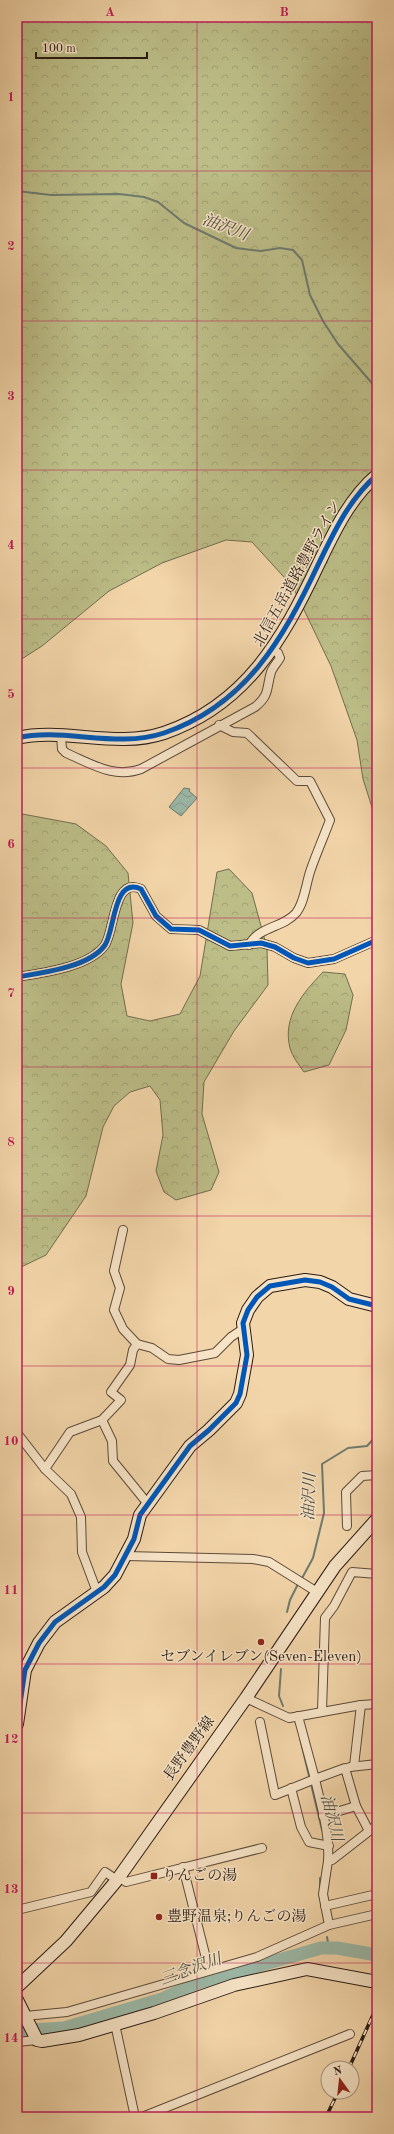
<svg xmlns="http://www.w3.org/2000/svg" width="394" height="2134" font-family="'Old Standard TT','Noto Serif JP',serif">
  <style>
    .forest { fill: url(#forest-crowns); stroke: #736c4e }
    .water { fill: url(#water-waves); stroke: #6e7a6d }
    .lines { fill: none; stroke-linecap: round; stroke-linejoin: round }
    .stream { stroke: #6e7a6d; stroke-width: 2 }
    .river { stroke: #9bb9a8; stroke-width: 13 }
    .street-casing { stroke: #5c4a39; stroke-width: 10 }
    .secondary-casing { stroke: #2a1b14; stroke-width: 14 }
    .street { stroke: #f7e4c7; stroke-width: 8 }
    .secondary { stroke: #f7e4c7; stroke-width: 12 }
    .rail-casing { stroke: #2a1b14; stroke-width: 3.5 }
    .rail { stroke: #f7e4c7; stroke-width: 2; stroke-dasharray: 6; stroke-linecap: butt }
    .cycleway-casing { stroke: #f7e4c7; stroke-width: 8 }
    .cycleway { stroke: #0057b8; stroke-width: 5 }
    .grid { fill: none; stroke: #c2185b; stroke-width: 1; stroke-opacity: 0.55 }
    .poi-dot { fill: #8f2418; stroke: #f7e4c7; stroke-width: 1.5 }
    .labels { text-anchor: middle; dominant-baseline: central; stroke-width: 3; stroke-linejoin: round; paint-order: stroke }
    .street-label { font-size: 15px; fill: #2a1b14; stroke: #f7e4c7 }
    .poi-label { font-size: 15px; fill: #2a1b14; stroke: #f7e4c7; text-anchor: start }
    .water-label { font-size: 16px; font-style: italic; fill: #4c4a40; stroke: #f7e4c7 }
    .neatline { fill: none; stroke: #c2185b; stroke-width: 1.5 }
    .grid-label { font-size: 13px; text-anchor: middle; font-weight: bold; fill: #c2185b }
  </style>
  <defs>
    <pattern id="forest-crowns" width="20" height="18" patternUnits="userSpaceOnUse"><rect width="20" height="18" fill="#bcbd87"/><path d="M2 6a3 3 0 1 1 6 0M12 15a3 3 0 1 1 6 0" fill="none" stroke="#a2a274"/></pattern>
    <pattern id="water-waves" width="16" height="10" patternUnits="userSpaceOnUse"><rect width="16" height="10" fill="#9bb9a8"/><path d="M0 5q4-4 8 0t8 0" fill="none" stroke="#869e90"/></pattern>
  </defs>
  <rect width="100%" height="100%" fill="#f2d5a9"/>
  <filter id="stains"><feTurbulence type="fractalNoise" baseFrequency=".005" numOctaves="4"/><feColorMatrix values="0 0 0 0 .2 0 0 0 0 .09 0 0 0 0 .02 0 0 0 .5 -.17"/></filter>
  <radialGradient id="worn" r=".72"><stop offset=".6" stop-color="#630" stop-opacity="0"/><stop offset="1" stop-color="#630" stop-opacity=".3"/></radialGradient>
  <!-- forest -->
  <g class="forest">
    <path d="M17 17H377V823L363 779 357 740 331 666 293 587 252 542 226 540 162 563 109 591 42 646 17 662Z"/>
    <path d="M17 813 76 824 106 846 128 873 133 923 121 984 127 1016 150 1021 180 1014 200 976 217 872 229 869 252 893 267 948 268 985 234 1031 204 1082 202 1114 219 1172 211 1190 176 1200 164 1192 156 1171 163 1135 160 1100 150 1086 130 1092 114 1106 103 1127 86 1196 46 1255 17 1269Z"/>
    <path d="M323 972 345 974 353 995 346 1030 329 1065 304 1072C299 1065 292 1056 290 1048 282 1017 303 993 323 972Z"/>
  </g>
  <!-- water -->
  <path class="water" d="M184 788 190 789 189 791 197 798 181 816 169 807Z"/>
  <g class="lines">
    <!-- stream -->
    <g class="stream">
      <path d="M17 191 51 195 119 194 144 197 158 202 184 223 236 248 261 251 280 248 293 250 302 260 310 295 323 321 338 344 377 389"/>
      <path d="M301 1580 313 1558 324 1513 322 1464 348 1448 367 1446 377 1435"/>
      <path d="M287 1612 290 1600 298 1584"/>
      <path d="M281 1669 279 1696 283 1706"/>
      <path d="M300 1738 309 1776"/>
      <path d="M311 1784 322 1830"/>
      <path d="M320 1878V1887"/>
      <path d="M327 1937 329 1948"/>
    </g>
    <!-- river -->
    <path class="river" d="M17 2031 64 2028 162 1999 198 1983 321 1948H337L377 1955"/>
    <defs>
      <g id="street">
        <path d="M219 725 233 732 247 733 297 781H310L330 820C324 836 317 852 311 869 306 882 305 902 296 913 283 928 259 926 249 945"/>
        <path d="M61 736 62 749 66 753C92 764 114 779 141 769L255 707C270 695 266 689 271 672 273 667 277 663 280 658L278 653 271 649"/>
        <path d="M17 977C42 973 90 967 105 945 115 930 113 876 141 889L156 916 171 929 199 930 230 946 261 943 275 947 294 958 308 963 334 959 377 940"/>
        <path d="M123 1230 114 1271 120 1288 114 1310 123 1329 137 1344"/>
        <path d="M102 1420 112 1441 113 1461 148 1504"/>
        <path d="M17 1433 45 1469 71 1494 81 1517 82 1552 97 1592"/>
        <path d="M45 1469 70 1432 102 1420 121 1400 111 1392 130 1365 133 1350 137 1344 152 1348 168 1359 179 1360 215 1353 231 1337 243 1329"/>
        <path d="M347 1526 346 1492 362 1476 377 1475"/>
        <path d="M126 1556 253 1559 269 1562 317 1592"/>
        <path d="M246 1698 289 1718 361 1705 377 1704"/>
        <path d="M322 1711 325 1618 334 1606 352 1572 377 1574"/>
        <path d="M298 1716 315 1779 345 1768 356 1806 369 1831"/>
        <path d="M260 1722 275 1795 315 1779C321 1806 330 1833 328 1861"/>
        <path d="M354 1766 361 1705"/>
        <path d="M350 1767 377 1764"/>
        <path d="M291 1788 301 1827 309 1842 329 1846"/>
        <path d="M323 1816 356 1806"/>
        <path d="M183 1867 209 1970"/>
        <path d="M119 1877 126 1882 262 1848"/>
        <path d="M325 1906 377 1894"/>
        <path d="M17 1910 91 1892 105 1872 117 1880"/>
        <path d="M329 1925 323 1894 328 1861 332 1860 377 1825"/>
        <path d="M25 2016 67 2012 257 1957 329 1925 377 1914"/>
        <path d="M115 2024 135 2117"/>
        <path d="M17 2042 37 2040"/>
        <path d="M142 2117 350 2034"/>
      </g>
      <g id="secondary">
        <path d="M17 738C63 727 116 749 164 733 246 705 283 639 318 565 334 532 349 499 377 475"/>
        <path d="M17 1724 25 1670 39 1643 55 1622 104 1587 115 1575 134 1539 140 1515 190 1446 209 1430 236 1403 240 1394 247 1355 243 1323 248 1310 257 1297 270 1286 305 1280 320 1282 332 1287 349 1299 377 1306"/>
        <path d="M17 1987 66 1941 117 1880 246 1698 335 1566 377 1519"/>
        <path d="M17 2000 37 2040 42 2041 79 2035 154 2013 234 1985 307 1969 377 1982"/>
      </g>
    </defs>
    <!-- street casing -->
    <use href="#street" class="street-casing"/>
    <!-- secondary casing -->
    <use href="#secondary" class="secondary-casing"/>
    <!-- street -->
    <use href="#street" class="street"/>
    <!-- secondary -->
    <use href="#secondary" class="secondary"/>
    <defs>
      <g id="rail">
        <path d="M349 2068 377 2006"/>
        <path d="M326 2117 338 2092"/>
      </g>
    </defs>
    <!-- rail casing -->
    <use href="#rail" class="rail-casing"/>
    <!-- rail -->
    <use href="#rail" class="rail"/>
    <defs>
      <g id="cycleway">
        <path d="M17 738C63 727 116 749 164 733 246 705 283 639 318 565 334 532 349 499 377 475"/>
        <path d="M17 977C42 973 90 967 105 945 115 930 113 876 141 889L156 916 171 929 199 930 230 946 261 943 275 947 294 958 308 963 334 959 377 940"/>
        <path d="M17 1724 25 1670 39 1643 55 1622 104 1587 115 1575 134 1539 140 1515 190 1446 209 1430 236 1403 240 1394 247 1355 243 1323 248 1310 257 1297 270 1286 305 1280 320 1282 332 1287 349 1299 377 1306"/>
      </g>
    </defs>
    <!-- cycleway casing -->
    <use href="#cycleway" class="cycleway-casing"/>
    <!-- cycleway -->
    <use href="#cycleway" class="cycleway"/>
  </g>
  <!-- grid -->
  <path class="grid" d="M197 17V2117M17 171H377M17 321H377M17 470H377M17 619H377M17 768H377M17 918H377M17 1067H377M17 1216H377M17 1366H377M17 1515H377M17 1664H377M17 1813H377M17 1963H377"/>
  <!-- markers -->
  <g class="poi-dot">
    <circle cx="261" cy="1642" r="4"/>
    <rect x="150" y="1872" width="8" height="8" rx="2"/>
    <circle cx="159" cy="1917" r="4"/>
  </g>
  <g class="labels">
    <!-- street labels -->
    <g class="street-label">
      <text transform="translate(298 574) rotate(-61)">北信五岳道路豊野ライン</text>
      <text transform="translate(190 1749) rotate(-54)">長野豊野線</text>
    </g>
    <!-- poi labels -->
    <g class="poi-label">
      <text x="261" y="1657" text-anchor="middle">セブンイレブン(Seven-Eleven)</text>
      <text x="162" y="1876">りんごの湯</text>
      <text x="167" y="1917">豊野温泉;りんごの湯</text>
    </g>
    <!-- water labels -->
    <g class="water-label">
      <text transform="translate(225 228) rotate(21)">油沢川</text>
      <text transform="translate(310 1497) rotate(-88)">油沢川</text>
      <text transform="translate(331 1818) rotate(76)">油沢川</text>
      <text transform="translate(191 1970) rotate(-20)">三念沢川</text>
    </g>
  </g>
  <!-- margin -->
  <rect width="394" height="2134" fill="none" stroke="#f2d5a9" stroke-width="44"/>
  <!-- north arrow -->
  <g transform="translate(340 2080) rotate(345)"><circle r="19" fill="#f7e4c7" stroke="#a5947f"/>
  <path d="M0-3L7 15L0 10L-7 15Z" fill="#8f2418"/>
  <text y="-6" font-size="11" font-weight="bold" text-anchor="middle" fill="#2a1b14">N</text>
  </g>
  <!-- scale -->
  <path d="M36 52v6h111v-6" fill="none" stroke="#2a1b14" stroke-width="2"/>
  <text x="42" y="52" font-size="12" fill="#2a1b14" stroke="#f7e4c7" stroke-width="3" paint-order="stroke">100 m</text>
  <rect x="22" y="22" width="350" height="2090" class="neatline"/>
  <g class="grid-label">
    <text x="110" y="16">A</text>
    <text x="284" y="16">B</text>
    <text x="11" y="101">1</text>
    <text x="11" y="250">2</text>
    <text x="11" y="400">3</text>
    <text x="11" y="549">4</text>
    <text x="11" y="698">5</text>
    <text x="11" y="848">6</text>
    <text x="11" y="997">7</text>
    <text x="11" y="1146">8</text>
    <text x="11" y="1295">9</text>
    <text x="11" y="1445">10</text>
    <text x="11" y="1594">11</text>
    <text x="11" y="1743">12</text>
    <text x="11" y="1893">13</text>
    <text x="11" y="2042">14</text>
  </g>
  <rect width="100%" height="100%" filter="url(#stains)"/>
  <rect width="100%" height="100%" fill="url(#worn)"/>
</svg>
